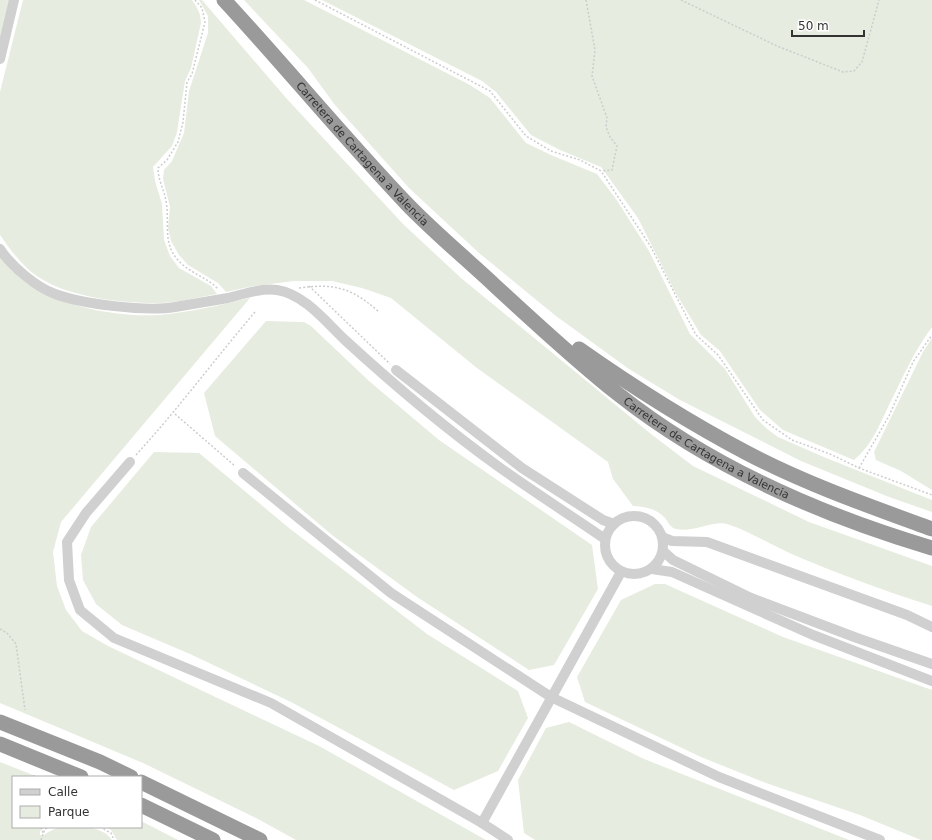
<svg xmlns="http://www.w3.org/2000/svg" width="932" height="840" font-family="'DejaVu Sans',sans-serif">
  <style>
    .green { fill: #e6ecdf }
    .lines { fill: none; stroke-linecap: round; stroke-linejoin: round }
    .path { stroke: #cdcdcd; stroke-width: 1.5; stroke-dasharray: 2 2; stroke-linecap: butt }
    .minor { stroke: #d0d0d0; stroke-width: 10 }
    .highway { stroke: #9a9a9a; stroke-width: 15 }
    .labels { text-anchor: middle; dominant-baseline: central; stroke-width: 4; stroke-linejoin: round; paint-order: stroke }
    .street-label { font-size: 11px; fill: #333; stroke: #fff }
  </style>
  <rect width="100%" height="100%" fill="#fff"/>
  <!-- green -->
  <g class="green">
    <path d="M0 0H10L0 40Z"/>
    <path d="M23 0H192C197 7 201 14 201 23L191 68 185 81 177 132 172 146 153 167 155 181 162 204 164 240 170 256 179 268 211 286 217 294C198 297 177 303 157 303 120 303 64 297 34 274 20 263 10 249 0 235V92Z"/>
    <path d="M199 0H202L287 99 403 224 461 278 651 434 693 466 809 522 932 566V606C888 592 844 576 801 558 776 548 752 532 727 524 714 520 692 533 676 529 670 528 668 521 664 517 657 509 643 506 633 506L613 479 608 462 477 368 391 298 362 288 332 281H294L253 286 226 292 218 283 188 265 179 255 171 241 168 228 170 207 163 179 164 170 172 161 184 133 189 91 208 33V16Z"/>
    <path d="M244 0H304L470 85 490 98 526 143 551 155 597 174 616 199 649 251 690 334 725 369 755 417 766 428 778 437 826 458 932 500V512L889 497 801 461 680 400 629 369 556 316 479 253 409 188 335 105 308 68Z"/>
    <path d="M322 0H932V327C914 351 902 379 889 405 879 426 872 445 854 460L783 430 760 410 720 351 701 335 674 290 638 218 601 167 560 150 531 135 496 92 482 81Z"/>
    <path d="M0 257C31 302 108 318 160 315 190 312 221 305 250 298L61 522 53 552 57 586 66 610 82 631 108 646 319 746 486 840H296L258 819 143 763 0 703Z"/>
    <path d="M266 321 304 322 311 326 369 381 439 440 592 545 598 589 554 665 529 670 417 597 332 535 215 436 204 393Z"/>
    <path d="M932 338V490L901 471 876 460 874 452 923 352Z"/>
    <path d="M154 452 199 453 289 528 427 634 518 691 528 718 498 771 454 790 291 702 190 654 122 625 96 604 83 580 81 555 91 527Z"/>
    <path d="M655 584H665L783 637 932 690V840H921L860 815 766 783 701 757 585 702 577 677 621 600Z"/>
    <path d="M569 722 644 759 849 840H535L524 833 518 780 546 728Z"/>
    <path d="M0 762 38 777H13V827H45L40 831V835L43 836C56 822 101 822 112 840H0Z"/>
    <path d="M141 821 178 840H117L111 830 106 827H141Z"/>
  </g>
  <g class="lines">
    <!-- path -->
    <g class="path">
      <path d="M195 0 202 8 205 22 192 74 187 82 183 122 178 142 167 160 158 168C158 180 164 189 166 201 170 222 162 243 178 260 189 273 207 277 218 289"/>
      <path d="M315 0 490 91 526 136 551 151 580 160 601 171 651 247 696 335 718 355 763 420 792 440 830 454 859 468 932 495"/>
      <path d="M586 0 595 50 592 76 607 118 606 127 610 137 617 146 612 170 602 171"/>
      <path d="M681 0 777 46 843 72 854 71 862 62 879 0"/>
      <path d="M309 286 390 364"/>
      <path d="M299 288C335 283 352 288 379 312"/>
      <path d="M175 414 235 466"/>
      <path d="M136 455C178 409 215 359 255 312"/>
      <path d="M859 468 889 416 913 362 932 335"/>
      <path d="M0 629 7 633 16 644 25 710"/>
      <path d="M34 775V777"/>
      <path d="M41 827 43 833"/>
      <path d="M100 827 111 833 114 840"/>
      <path d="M41 840 45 829 50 827"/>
    </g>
    <!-- minor -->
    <g class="minor">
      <path d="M0 59 14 0"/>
      <path d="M0 249C11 266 36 287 55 294 82 304 146 312 175 307 192 304 210 301 228 298 244 294 260 288 277 290 304 294 326 322 345 340 394 385 445 428 499 467 534 492 570 515 605 539"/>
      <path d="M396 370 522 468 603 520 614 524"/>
      <path d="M130 462 86 513 67 542 69 580 80 610 114 638 271 703 482 823 508 840"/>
      <path d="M243 473 391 593 551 697 719 777 880 840"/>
      <circle cx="634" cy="545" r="29"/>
      <path d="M662 537 672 541 707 542 907 615 932 627"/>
      <path d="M663 551 673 560 751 598 857 638 932 664"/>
      <path d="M652 569 672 572 813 635 932 681"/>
      <path d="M482 823 621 572"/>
    </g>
    <!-- highway -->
    <g class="highway">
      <path id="s1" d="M224 0C286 67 344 138 407 204 434 232 463 256 491 282 532 320 574 359 618 394 709 466 821 515 932 548"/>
      <path d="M579 349C633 387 688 422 747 453 806 484 869 506 932 529"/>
      <path d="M0 722 100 762 131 777"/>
      <path d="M0 744 81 777"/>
      <path d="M141 782 260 840"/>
      <path d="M141 805 213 840"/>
    </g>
  </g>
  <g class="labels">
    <!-- street labels -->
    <g class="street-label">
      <text stroke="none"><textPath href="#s1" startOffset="207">Carretera de Cartagena a Valencia</textPath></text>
      <text stroke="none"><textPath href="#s1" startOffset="662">Carretera de Cartagena a Valencia</textPath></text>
    </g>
  </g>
  <!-- legend -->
  <rect x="12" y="776" width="130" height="52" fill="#ffffff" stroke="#adadad"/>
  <rect x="20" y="789" width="20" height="6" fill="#d0d0d0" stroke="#adadad"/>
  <text x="48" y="796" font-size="12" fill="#333333">Calle</text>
  <rect x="20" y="806" width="20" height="12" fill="#e6ecdf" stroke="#adadad"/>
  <text x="48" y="816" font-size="12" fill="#333333">Parque</text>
  <!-- scale -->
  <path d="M792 30v6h72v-6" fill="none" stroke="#333333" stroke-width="2"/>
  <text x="798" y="30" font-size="12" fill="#333333" stroke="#ffffff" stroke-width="3" paint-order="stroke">50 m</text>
</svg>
